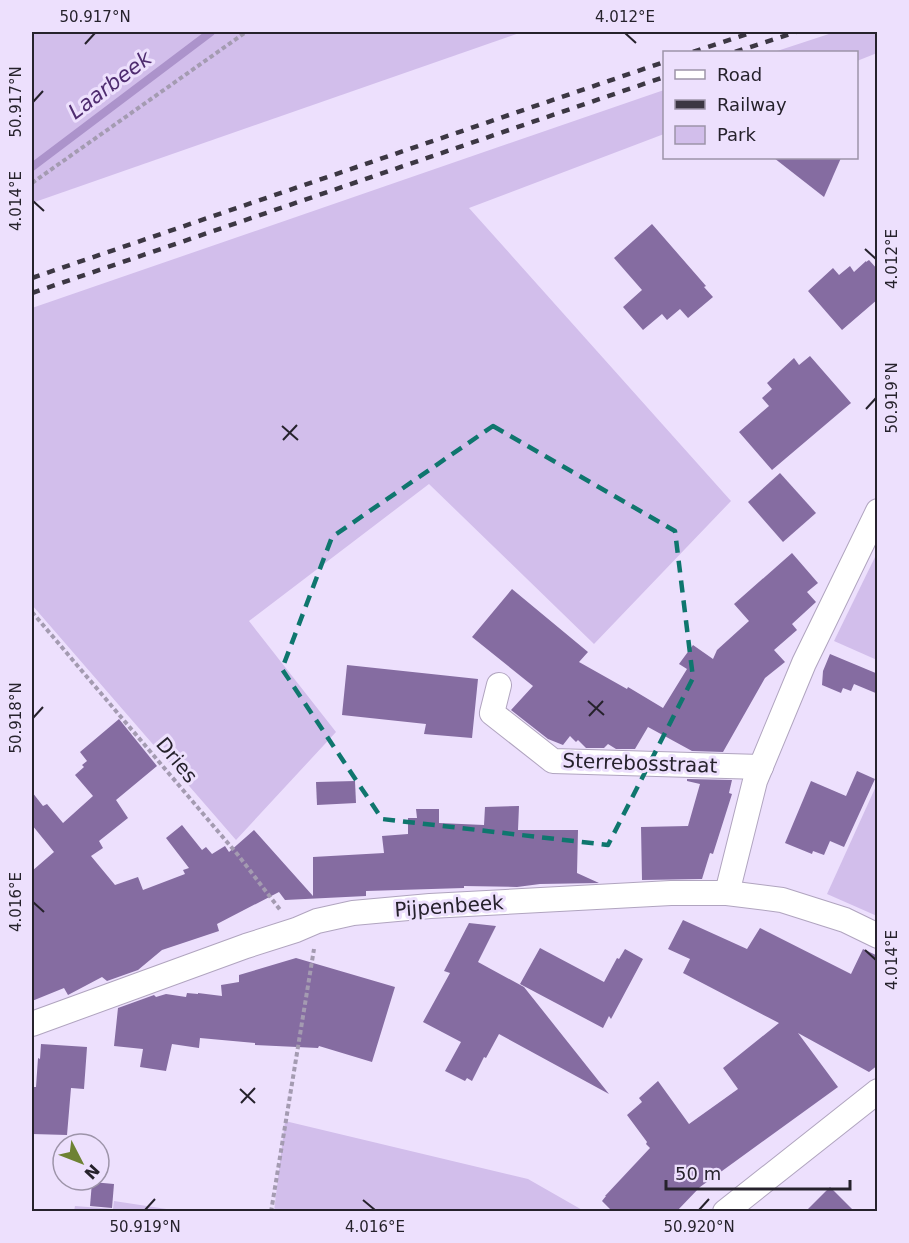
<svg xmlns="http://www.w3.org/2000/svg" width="909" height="1243" font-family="'DejaVu Sans',sans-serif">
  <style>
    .green { fill: #d2beeb }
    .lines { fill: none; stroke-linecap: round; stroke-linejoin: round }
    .stream { stroke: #ac93cb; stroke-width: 8 }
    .building { fill: #856ca1 }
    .minor-casing { stroke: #b0a4bf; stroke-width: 26 }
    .path { stroke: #a49bb1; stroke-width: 4; stroke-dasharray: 4.5 3; stroke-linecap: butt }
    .minor { stroke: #fff; stroke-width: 24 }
    .rail { stroke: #3c3743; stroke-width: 4.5; stroke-dasharray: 8 8; stroke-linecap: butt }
    .marked { fill: none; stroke: #0f766e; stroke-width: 4.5; stroke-dasharray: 12 8; stroke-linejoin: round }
    .ticks { fill: none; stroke: #26222c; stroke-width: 2 }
    .labels { text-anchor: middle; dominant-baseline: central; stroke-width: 6; stroke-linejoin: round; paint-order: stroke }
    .street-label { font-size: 20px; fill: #26222c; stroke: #ede0fd }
    .water-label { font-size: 21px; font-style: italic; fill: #4f2c70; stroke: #ede0fd }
    .neatline { fill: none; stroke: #26222c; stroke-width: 2 }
    .ticks-label { font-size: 15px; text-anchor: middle; fill: #26222c }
  </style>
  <rect width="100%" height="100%" fill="#ede0fd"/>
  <!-- green -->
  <g class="green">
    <path d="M32 32H522L32 203Z"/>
    <path d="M835 32H877V53L857 61 856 52H774Z"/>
    <path d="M664 90V134L469 208 731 501 594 644 429 484 249 621 336 732 236 840 32 605V308Z"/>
    <path d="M877 553V660L834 641Z"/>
    <path d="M877 784 878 916H877L827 894Z"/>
    <path d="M285 1121 528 1179 584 1211H274Z"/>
    <path d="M114 1201 173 1210 182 1211H74L75 1206 113 1209Z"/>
  </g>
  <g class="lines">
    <!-- stream -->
    <path class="stream" d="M32 167 211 32"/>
  </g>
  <!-- building -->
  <g class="building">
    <path d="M774 158H841L824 197Z"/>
    <path d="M652 224 706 286 704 287 713 297 688 318 680 309 667 320 662 314 643 330 623 307 642 290 614 258Z"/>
    <path d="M869 260 878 270V299L842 330 808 291 833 268 839 275 850 266 854 272 866 261V262Z"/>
    <path d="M810 356 851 403 772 470 739 432 769 406 762 398 772 389 767 383 794 358 799 365Z"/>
    <path d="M780 473 816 513 783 542 748 502Z"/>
    <path d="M792 553 818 583 807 592 816 602 792 624 797 630 774 650 785 662 765 678 723 752 692 751 648 727 635 749H616L608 744 604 748H586L578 740 576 742 570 736 563 745 548 739 511 710 533 686 472 637 512 589 588 652 579 662 627 689 628 687 663 708 687 669 679 664 693 645 713 659 717 650 749 621 734 604Z"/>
    <path d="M830 654 878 674V694L854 684 851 691 843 688 841 693 822 685 823 671Z"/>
    <path d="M347 665 478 679 472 738 424 734 426 724 342 715Z"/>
    <path d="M119 719 157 766 116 800 128 818 99 841 103 848 91 856 115 885 138 877 143 890 185 874 183 870 189 868 166 838 182 825 202 850 206 847 212 854 225 846 229 852 254 830 313 896V857L384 853 382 836 408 834V818H417L416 809H439V823L484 825 485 807 519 806 518 830H578L577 873 599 883 540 884 517 887 464 886V888L366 891V896L285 900 279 892 217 924 219 931 162 950 138 970 107 981 102 977 68 995 64 988 32 1001V871L54 852 32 825V792L43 806 47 804 63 823 93 796 75 775 84 767 82 765 87 761 80 752Z"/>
    <path d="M857 771 875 779 844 847 830 841 824 855 813 851 812 854 785 843 811 781 846 796Z"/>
    <path d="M687 779 732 780 729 793 732 794 713 854 710 853 702 879 642 880 641 827 688 826 700 784 687 781Z"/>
    <path d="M355 781 356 803 317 805 316 782Z"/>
    <path d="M683 920 747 949 760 928 851 974 863 949 878 956V1065L869 1072 798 1033 838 1087 700 1187 676 1212H613L602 1201 606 1196H605L650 1148 646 1144 647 1142 627 1115 642 1102 639 1098 658 1081 689 1124 738 1089 723 1068 779 1023 683 973 690 959 668 949Z"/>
    <path d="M469 923 496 926 478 962 524 987 609 1094 499 1034 486 1058 484 1057 472 1081 467 1078 465 1081 445 1071 461 1042 423 1022 450 973 444 971Z"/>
    <path d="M540 948 604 982 617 958 619 959 625 949 643 959 611 1019 609 1016 603 1028 520 984Z"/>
    <path d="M296 958 395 987 372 1062 319 1046 318 1048 255 1045V1043L200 1038 199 1048 172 1044 166 1071 140 1067 143 1049 114 1046 118 1008 154 995 156 997 166 994 186 997 187 993 198 994V993L222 996 221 985 239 982V975Z"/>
    <path d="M41 1044 87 1047 84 1089 71 1088 67 1135 32 1134V1087H36L38 1058 40 1059Z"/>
    <path d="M92 1182 114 1184 112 1208 90 1206Z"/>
    <path d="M830 1187 855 1212H805Z"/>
  </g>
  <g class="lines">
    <defs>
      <g id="minor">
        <path d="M499 685 492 713 553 761 761 767"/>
        <path d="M727 893 755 781 804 663 878 511"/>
        <path d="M32 1024 246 946 296 930 317 921 353 913 430 906 671 893H727L782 900 845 920 878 936"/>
        <path d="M725 1212 878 1091"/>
      </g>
    </defs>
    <!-- minor casing -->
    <use href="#minor" class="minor-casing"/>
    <!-- path -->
    <g class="path">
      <path d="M32 183 246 32"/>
      <path d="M32 612 238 855 281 911"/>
      <path d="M271 1212 314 949"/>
    </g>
    <!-- minor -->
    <use href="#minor" class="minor"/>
    <!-- rail -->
    <g class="rail">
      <path d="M693 52 753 32"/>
      <path d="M735 52 796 32"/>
      <path d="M32 278 664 62"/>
      <path d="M32 293 664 77"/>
    </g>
  </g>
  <!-- marked area -->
  <path class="marked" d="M493 426 675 531 693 678 608 845 382 819 282 669 332 537Z"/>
  <!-- ticks -->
  <path class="ticks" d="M625 33 636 43M85 44 95 33M33 102 43 91M33 201 44 211M865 249 876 259M866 409 876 398M282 426 298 440M283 440 297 425M588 701 604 715M589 716 603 701M33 718 43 707M33 902 44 912M865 950 876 960M240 1089 255 1103M241 1103 255 1088M363 1200 375 1210M145 1210 155 1199M699 1210 709 1199"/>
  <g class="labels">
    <!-- street labels -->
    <g class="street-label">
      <text transform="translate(177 760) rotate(50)">Dries</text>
      <text transform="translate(640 763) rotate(2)">Sterrebosstraat</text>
      <text transform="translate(449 906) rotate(-4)">Pijpenbeek</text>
    </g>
    <!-- water labels -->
    <g class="water-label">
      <text transform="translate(110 85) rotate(-37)">Laarbeek</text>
    </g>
  </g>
  <!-- border -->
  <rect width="909" height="1243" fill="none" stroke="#ede0fd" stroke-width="66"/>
  <!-- legend -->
  <rect x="663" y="51" width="195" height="108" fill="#ede0fd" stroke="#9d94a9" stroke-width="1.5"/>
  <rect x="675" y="70" width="30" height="9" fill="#ffffff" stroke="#9d94a9" stroke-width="1.5"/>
  <text x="717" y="81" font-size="18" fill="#26222c">Road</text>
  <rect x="675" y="100" width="30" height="9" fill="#3c3743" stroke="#9d94a9" stroke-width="1.5"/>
  <text x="717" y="111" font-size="18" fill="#26222c">Railway</text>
  <rect x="675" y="126" width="30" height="18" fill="#d2beeb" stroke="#9d94a9" stroke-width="1.5"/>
  <text x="717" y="141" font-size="18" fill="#26222c">Park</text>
  <!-- north arrow -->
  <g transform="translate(81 1162) rotate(132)"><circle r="28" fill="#ede0fd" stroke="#9d94a9" stroke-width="1.5"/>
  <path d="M0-4.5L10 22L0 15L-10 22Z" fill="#6e8233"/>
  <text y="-9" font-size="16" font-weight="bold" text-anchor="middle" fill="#26222c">N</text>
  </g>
  <!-- scale -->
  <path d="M666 1180v9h184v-9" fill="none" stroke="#26222c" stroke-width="3"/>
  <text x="675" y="1180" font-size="18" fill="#26222c" stroke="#ede0fd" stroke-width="4.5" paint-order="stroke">50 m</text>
  <rect x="33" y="33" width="843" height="1177" class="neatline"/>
  <g class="ticks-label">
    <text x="95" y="22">50.917°N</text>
    <text x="625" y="22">4.012°E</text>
    <text transform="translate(16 102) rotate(-90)" y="5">50.917°N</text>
    <text transform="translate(16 201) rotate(-90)" y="5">4.014°E</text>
    <text transform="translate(892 259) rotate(-90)" y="5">4.012°E</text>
    <text transform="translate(892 398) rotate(-90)" y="5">50.919°N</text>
    <text transform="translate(16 718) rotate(-90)" y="5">50.918°N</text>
    <text transform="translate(16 902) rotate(-90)" y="5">4.016°E</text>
    <text transform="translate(892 960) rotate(-90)" y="5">4.014°E</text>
    <text x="145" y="1232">50.919°N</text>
    <text x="375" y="1232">4.016°E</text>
    <text x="699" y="1232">50.920°N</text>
  </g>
</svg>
